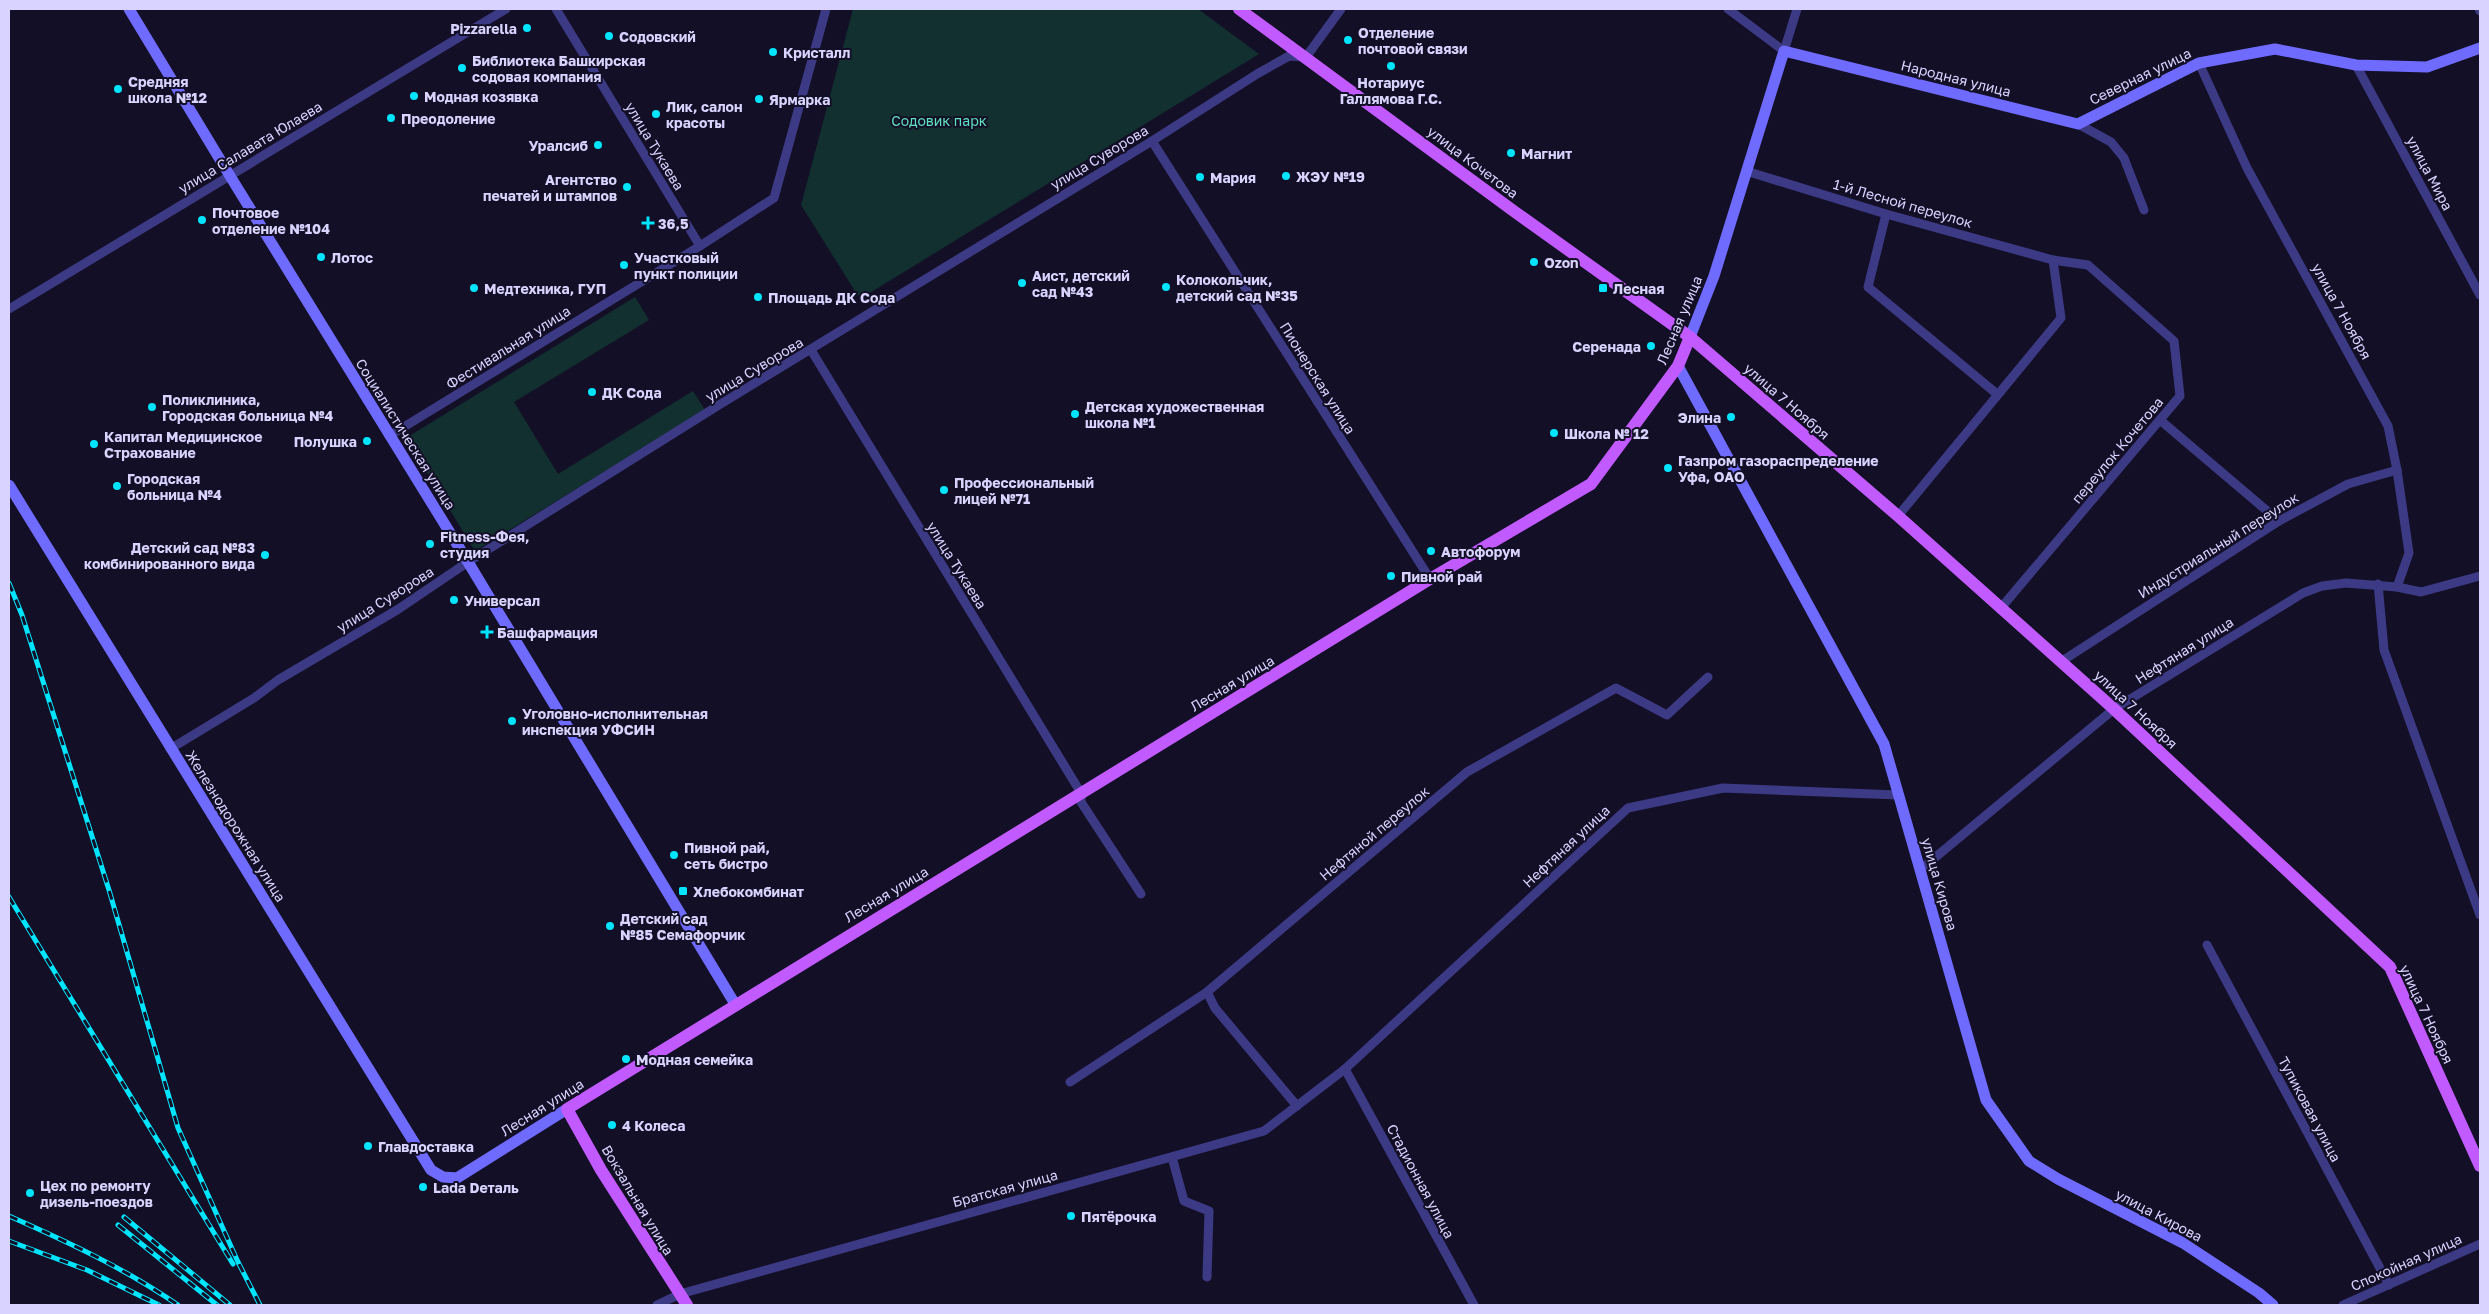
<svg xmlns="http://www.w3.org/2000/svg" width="2489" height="1314" font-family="'Golos Text',sans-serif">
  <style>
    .green { fill: #12302f }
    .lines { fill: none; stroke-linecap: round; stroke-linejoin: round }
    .street { stroke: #3d3a85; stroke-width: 9 }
    .secondary { stroke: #6f6bff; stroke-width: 11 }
    .primary { stroke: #c25bff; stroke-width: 12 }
    .rail-casing { stroke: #00e5ff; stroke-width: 5 }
    .rail { stroke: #130f26; stroke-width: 3; stroke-dasharray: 9; stroke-linecap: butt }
    .poi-dot { fill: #00e5ff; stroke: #130f26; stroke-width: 2 }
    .labels { text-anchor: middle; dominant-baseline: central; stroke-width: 4; stroke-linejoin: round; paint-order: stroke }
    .poi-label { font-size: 14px; font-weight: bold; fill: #d9d4ff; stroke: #130f26; text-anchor: start }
    .street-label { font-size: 14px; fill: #d9d4ff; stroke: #130f26 }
    .park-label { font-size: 14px; fill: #5fe0c0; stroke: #130f26 }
  </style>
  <rect width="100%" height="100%" fill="#130f26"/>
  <!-- green -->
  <g class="green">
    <path d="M853 9H1198L1259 54 860 299 801 205Z"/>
    <path d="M635 297 649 320 514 402 558 474 693 391 705 410 475 551 406 438Z"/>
  </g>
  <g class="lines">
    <!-- street -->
    <g class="street">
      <path d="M556 9 700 246"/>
      <path d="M1728 9 1784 51 1797 9"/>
      <path d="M2479 9 2480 11"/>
      <path d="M2199 63 2247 168 2388 426 2397 470 2409 553 2397 587"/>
      <path d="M2356 65 2480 295"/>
      <path d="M2078 124 2111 142 2124 158 2144 210"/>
      <path d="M1152 141 1430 579"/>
      <path d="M1746 171 1886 214 2053 260 2088 265 2174 341 2180 396 2000 609"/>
      <path d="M1886 214 1868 287 1997 394"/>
      <path d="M9 309 506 9"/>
      <path d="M811 350 1081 793V802L1141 894"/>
      <path d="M2160 420 2279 521"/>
      <path d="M389 436 700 246 774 198 826 9"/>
      <path d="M1898 516 2061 318 2053 260"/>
      <path d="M2378 584 2384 650 2480 915"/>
      <path d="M2062 661 2279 521 2348 484 2397 470"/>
      <path d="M170 749 254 698 278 680 397 610 468 562 719 405 1152 141 1257 74 1289 56 1306 57 1341 9"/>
      <path d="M1920 870 2114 709 2303 593 2322 586 2346 583 2397 587 2421 592 2480 576"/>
      <path d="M2207 945 2389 1285"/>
      <path d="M1207 992 1215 1008 1297 1106"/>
      <path d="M1345 1069 1474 1305"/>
      <path d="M1070 1082 1207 992 1467 772 1616 688 1667 715 1708 677"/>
      <path d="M1172 1157 1184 1201 1209 1211 1207 1277"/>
      <path d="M657 1305 680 1294 1264 1131 1345 1069 1628 808 1723 788 1898 795"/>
      <path d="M2343 1305 2480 1244"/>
    </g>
    <!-- secondary -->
    <g class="secondary">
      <path d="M129 9 230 176 468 562 735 1004"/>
      <path d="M1690 337 1714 276 1784 51 2078 124 2199 63 2275 49 2356 65 2427 67 2480 48"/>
      <path d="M1678 366 1884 744 1986 1100 2029 1161 2058 1179 2183 1243 2259 1293 2273 1305"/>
      <path d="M9 485 431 1170 443 1177 457 1178 567 1109"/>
    </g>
    <!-- primary -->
    <g class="primary">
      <path d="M1239 9 1515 212 1690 337 1898 516 2114 709 2390 967 2480 1166"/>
      <path d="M687 1305 601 1170 567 1109 1430 579 1591 484 1678 366 1690 337"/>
    </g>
    <defs>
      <g id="rail">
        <path d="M9 583 22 615 109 890 178 1128 238 1262 260 1305"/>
        <path d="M9 897 233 1264"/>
        <path d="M9 1216C68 1242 124 1268 178 1305"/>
        <path d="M124 1217 230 1305"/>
        <path d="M118 1225 217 1305"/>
        <path d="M9 1241 87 1270 159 1305"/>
      </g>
    </defs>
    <!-- rail casing -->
    <use href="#rail" class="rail-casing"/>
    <!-- rail -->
    <use href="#rail" class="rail"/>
  </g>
  <!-- markers -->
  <g class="poi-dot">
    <circle cx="527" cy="28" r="5"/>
    <circle cx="609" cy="36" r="5"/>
    <circle cx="1348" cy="40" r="5"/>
    <circle cx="773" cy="52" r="5"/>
    <circle cx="1391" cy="66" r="5"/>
    <circle cx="462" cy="68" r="5"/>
    <circle cx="118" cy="89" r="5"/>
    <circle cx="414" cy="96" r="5"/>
    <circle cx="759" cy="99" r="5"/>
    <circle cx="656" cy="114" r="5"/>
    <circle cx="391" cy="118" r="5"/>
    <circle cx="598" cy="145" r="5"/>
    <circle cx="1511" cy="153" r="5"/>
    <circle cx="1286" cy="176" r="5"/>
    <circle cx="1200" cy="177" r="5"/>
    <circle cx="627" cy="187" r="5"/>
    <circle cx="202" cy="220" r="5"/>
    <path d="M645.5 215.5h5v5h5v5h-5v5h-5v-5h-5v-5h5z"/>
    <circle cx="321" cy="257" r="5"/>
    <circle cx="1534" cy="262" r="5"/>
    <circle cx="624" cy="265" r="5"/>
    <circle cx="1022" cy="283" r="5"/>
    <circle cx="1166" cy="287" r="5"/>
    <circle cx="474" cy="288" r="5"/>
    <rect x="1598" y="283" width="10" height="10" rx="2.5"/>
    <circle cx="758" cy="297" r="5"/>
    <circle cx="1651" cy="346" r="5"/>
    <circle cx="592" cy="392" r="5"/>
    <circle cx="152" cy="407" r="5"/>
    <circle cx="1075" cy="414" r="5"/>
    <circle cx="1731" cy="417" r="5"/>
    <circle cx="1554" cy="433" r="5"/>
    <circle cx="367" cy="441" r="5"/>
    <circle cx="94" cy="444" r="5"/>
    <circle cx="1668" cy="468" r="5"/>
    <circle cx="117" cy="486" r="5"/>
    <circle cx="944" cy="490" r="5"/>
    <circle cx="430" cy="544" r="5"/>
    <circle cx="1431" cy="551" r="5"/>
    <circle cx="265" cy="555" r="5"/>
    <circle cx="1391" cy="576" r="5"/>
    <circle cx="454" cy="600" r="5"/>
    <path d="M484.5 624.5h5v5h5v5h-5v5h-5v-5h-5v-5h5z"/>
    <circle cx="512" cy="721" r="5"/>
    <circle cx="674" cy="855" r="5"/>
    <rect x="678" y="886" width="10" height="10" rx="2.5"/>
    <circle cx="610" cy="926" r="5"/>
    <circle cx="626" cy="1059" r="5"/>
    <circle cx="612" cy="1125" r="5"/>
    <circle cx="368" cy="1146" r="5"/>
    <circle cx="423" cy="1187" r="5"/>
    <circle cx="30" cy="1193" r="5"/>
    <circle cx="1071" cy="1216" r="5"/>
  </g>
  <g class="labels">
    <!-- poi labels -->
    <g class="poi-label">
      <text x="517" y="28" text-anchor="end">Pizzarella</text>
      <text x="1358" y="32">Отделение<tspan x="1358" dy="16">почтовой связи</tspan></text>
      <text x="619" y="36">Содовский</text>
      <text x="783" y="52">Кристалл</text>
      <text x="472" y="60">Библиотека Башкирская<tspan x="472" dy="16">содовая компания</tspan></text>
      <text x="128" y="81">Средняя<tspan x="128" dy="16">школа №12</tspan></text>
      <text x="1391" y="82" text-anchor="middle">Нотариус<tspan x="1391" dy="16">Галлямова Г.С.</tspan></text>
      <text x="424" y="96">Модная козявка</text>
      <text x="769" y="99">Ярмарка</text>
      <text x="666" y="106">Лик, салон<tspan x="666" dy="16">красоты</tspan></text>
      <text x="401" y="118">Преодоление</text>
      <text x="588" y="145" text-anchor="end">Уралсиб</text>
      <text x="1521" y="153">Магнит</text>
      <text x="1296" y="176">ЖЭУ №19</text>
      <text x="1210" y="177">Мария</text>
      <text x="617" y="179" text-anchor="end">Агентство<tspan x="617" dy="16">печатей и штампов</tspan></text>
      <text x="212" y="212">Почтовое<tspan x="212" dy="16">отделение №104</tspan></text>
      <text x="658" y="223">36,5</text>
      <text x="331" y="257">Лотос</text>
      <text x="634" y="257">Участковый<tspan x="634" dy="16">пункт полиции</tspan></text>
      <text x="1544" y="262">Ozon</text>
      <text x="1032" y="275">Аист, детский<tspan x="1032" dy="16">сад №43</tspan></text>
      <text x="1176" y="279">Колокольчик,<tspan x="1176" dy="16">детский сад №35</tspan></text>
      <text x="484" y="288">Медтехника, ГУП</text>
      <text x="1613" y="288">Лесная</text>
      <text x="768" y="297">Площадь ДК Сода</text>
      <text x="1641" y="346" text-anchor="end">Серенада</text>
      <text x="602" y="392">ДК Сода</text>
      <text x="162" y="399">Поликлиника,<tspan x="162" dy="16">Городская больница №4</tspan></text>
      <text x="1085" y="406">Детская художественная<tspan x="1085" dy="16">школа №1</tspan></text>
      <text x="1721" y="417" text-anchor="end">Элина</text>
      <text x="1564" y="433">Школа № 12</text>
      <text x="104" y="436">Капитал Медицинское<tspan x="104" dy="16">Страхование</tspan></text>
      <text x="357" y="441" text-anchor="end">Полушка</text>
      <text x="1678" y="460">Газпром газораспределение<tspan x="1678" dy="16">Уфа, ОАО</tspan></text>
      <text x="127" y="478">Городская<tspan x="127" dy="16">больница №4</tspan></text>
      <text x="954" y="482">Профессиональный<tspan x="954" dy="16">лицей №71</tspan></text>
      <text x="440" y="536">Fitness-Фея,<tspan x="440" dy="16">студия</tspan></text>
      <text x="255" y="547" text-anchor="end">Детский сад №83<tspan x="255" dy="16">комбинированного вида</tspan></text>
      <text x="1441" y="551">Автофорум</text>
      <text x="1401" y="576">Пивной рай</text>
      <text x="464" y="600">Универсал</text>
      <text x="497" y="632">Башфармация</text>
      <text x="522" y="713">Уголовно-исполнительная<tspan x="522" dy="16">инспекция УФСИН</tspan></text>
      <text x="684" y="847">Пивной рай,<tspan x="684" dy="16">сеть бистро</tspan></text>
      <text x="693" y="891">Хлебокомбинат</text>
      <text x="620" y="918">Детский сад<tspan x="620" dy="16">№85 Семафорчик</tspan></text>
      <text x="636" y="1059">Модная семейка</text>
      <text x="622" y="1125">4 Колеса</text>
      <text x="378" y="1146">Главдоставка</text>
      <text x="40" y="1185">Цех по ремонту<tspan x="40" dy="16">дизель-поездов</tspan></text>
      <text x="433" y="1187">Lada Dеталь</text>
      <text x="1081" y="1216">Пятёрочка</text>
    </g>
    <!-- street labels -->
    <g class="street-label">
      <text transform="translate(2140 76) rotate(-26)">Северная улица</text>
      <text transform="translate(1956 78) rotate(14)">Народная улица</text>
      <text transform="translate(655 146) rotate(59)">улица Тукаева</text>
      <text transform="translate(250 147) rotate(-31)">улица Салавата Юлаева</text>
      <text transform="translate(1099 157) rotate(-31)">улица Суворова</text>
      <text transform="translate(1473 162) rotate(37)">улица Кочетова</text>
      <text transform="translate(2430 173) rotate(62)">улица Мира</text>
      <text transform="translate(1903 203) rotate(16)">1-й Лесной переулок</text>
      <text transform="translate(2342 311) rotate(61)">улица 7 Ноября</text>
      <text transform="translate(1679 320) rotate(-67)">Лесная улица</text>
      <text transform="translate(508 347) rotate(-32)">Фестивальная улица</text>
      <text transform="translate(754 369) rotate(-31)">улица Суворова</text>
      <text transform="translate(1318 378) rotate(58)">Пионерская улица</text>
      <text transform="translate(1787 401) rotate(41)">улица 7 Ноября</text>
      <text transform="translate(406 434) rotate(58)">Социалистическая улица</text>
      <text transform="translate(2117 450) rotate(-50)">переулок Кочетова</text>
      <text transform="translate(2218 545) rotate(-32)">Индустриальный переулок</text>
      <text transform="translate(957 565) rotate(58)">улица Тукаева</text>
      <text transform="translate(385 599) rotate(-32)">улица Суворова</text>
      <text transform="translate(2184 650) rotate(-32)">Нефтяная улица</text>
      <text transform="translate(1232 683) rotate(-31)">Лесная улица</text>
      <text transform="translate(2136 709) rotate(43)">улица 7 Ноября</text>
      <text transform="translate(236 826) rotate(58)">Железнодорожная улица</text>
      <text transform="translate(1374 833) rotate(-40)">Нефтяной переулок</text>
      <text transform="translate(1566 846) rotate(-43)">Нефтяная улица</text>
      <text transform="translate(1940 884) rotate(74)">улица Кирова</text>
      <text transform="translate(886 894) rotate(-31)">Лесная улица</text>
      <text transform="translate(2427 1014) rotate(65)">улица 7 Ноября</text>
      <text transform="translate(542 1107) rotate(-32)">Лесная улица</text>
      <text transform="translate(2310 1109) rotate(62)">Тупиковая улица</text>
      <text transform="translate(1421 1181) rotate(62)">Стадионная улица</text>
      <text transform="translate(1005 1188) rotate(-15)">Братская улица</text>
      <text transform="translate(638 1200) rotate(59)">Вокзальная улица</text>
      <text transform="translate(2159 1215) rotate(28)">улица Кирова</text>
      <text transform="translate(2406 1262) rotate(-24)">Спокойная улица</text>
    </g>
    <!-- park labels -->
    <g class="park-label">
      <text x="939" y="120">Содовик парк</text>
    </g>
  </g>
  <!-- border -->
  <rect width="2489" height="1314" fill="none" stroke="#d9d4ff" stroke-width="20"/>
</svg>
